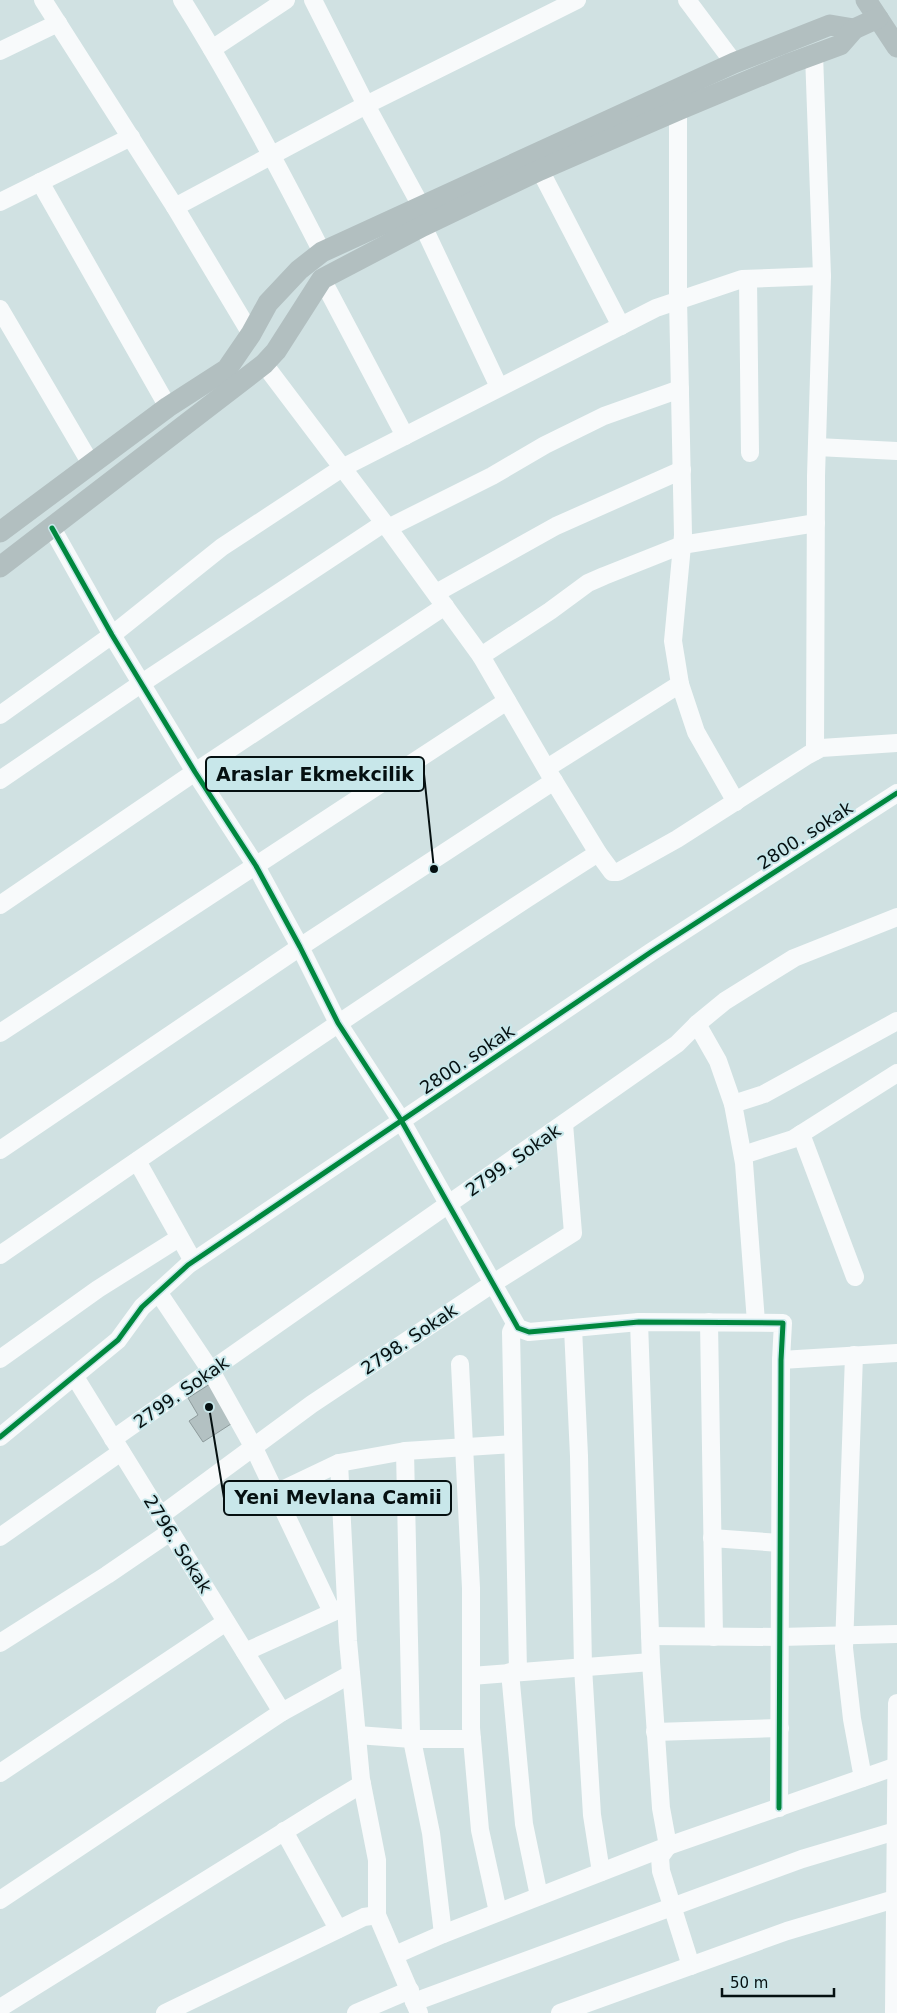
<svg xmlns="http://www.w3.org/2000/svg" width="897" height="2013" font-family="'DejaVu Sans',sans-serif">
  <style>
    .building { fill: #b3c1c2; stroke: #8e9b9c }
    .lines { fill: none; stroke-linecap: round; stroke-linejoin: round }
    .minor { stroke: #f8fafb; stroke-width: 18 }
    .major { stroke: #b2bfc0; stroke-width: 21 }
    .cycleway-casing { stroke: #c8e7ea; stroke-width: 8 }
    .cycleway { stroke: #00873e; stroke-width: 5 }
    .labels { text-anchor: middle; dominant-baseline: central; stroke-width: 4; stroke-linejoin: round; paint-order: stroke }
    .street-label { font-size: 18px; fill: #051011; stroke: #c8e7ea }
    .leader { fill: none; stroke: #051011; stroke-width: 2 }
    .callout-dot { fill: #051011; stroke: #c8e7ea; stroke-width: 2 }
    .callout { fill: #c8e7ea; stroke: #051011; stroke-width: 2 }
    .callout-label { font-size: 19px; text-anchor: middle; font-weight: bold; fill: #051011 }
  </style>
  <rect width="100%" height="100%" fill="#d0e1e2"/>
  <!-- building -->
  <path class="building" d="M210 1384 234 1422 203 1442 189 1421 198 1415 188 1398Z"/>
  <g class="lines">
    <!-- minor -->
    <g class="minor">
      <path d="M43 0 175 207 251 334"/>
      <path d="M182 0C233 81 278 166 322 252"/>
      <path d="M313 0 366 105 421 206"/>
      <path d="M687 0 734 63"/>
      <path d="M212 49 286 0"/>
      <path d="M0 51 58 23"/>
      <path d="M814 54 822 276 816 476 815 751"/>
      <path d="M678 110V299L683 535 673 641 680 684 696 732 736 802"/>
      <path d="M540 170 621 326"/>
      <path d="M40 182 168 407"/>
      <path d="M0 202 131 137"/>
      <path d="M175 207 366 105 577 0"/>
      <path d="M423 226 499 387"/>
      <path d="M322 279 405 436"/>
      <path d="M748 279 750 453"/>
      <path d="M0 309 91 464"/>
      <path d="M264 364 388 528 481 656 549 773 598 853 612 872H618L677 839 808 755 821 748 897 743"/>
      <path d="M817 447 897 451"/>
      <path d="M52 528 112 635 195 772 256 866 300 947 338 1023 401 1120 518 1328 529 1332 639 1322 783 1323 781 1360 779 1808"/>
      <path d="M388 528 492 476 545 445 604 416 680 389"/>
      <path d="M436 593 556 526 682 470"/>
      <path d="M481 656 550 611 588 583 604 576 682 545 816 523"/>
      <path d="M0 715 112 635 222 547 342 468 656 308 742 279 822 276"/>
      <path d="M547 768 680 684"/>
      <path d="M0 780 142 683 384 523"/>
      <path d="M0 905 195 772 445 606"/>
      <path d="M697 1024 718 1061 733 1104 744 1163 756 1322"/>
      <path d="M0 1033 507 701"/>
      <path d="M733 1104 764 1094 897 1021"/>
      <path d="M801 1134 855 1277"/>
      <path d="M0 1150 300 947 554 781"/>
      <path d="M743 1155 793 1139 897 1073"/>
      <path d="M137 1161 193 1261"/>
      <path d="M0 1255C198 1119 395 982 598 853"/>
      <path d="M158 1292 211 1371 254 1448 332 1612"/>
      <path d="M639 1322 651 1662 661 1808 668 1846 660 1857 661 1871 691 1966"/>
      <path d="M709 1322 714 1637"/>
      <path d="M515 1324 511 1332 518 1671"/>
      <path d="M573 1328 579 1456 583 1667 592 1815 601 1872"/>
      <path d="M854 1355 844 1648 852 1719 863 1778"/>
      <path d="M0 1359 98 1289 179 1238"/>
      <path d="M781 1360 897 1353"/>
      <path d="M460 1364 471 1588V1728L480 1830 498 1912"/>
      <path d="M75 1377 282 1712"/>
      <path d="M0 1437 118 1340 142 1307 188 1265 651 952 897 793"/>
      <path d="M113 1439 677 1044 697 1024 725 1001 794 958 897 917"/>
      <path d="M405 1451 411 1735 431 1833 443 1934"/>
      <path d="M339 1463 348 1641 361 1779 377 1860V1915L419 2013"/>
      <path d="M276 1493 339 1463 405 1451 513 1444"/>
      <path d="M160 1516 312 1404 492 1284 573 1233 564 1124"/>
      <path d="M0 1537 121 1452"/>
      <path d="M712 1538 780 1543"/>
      <path d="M650 1636 780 1637 897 1634"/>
      <path d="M0 1643 107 1575 170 1532"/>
      <path d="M245 1652 342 1608"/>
      <path d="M510 1672 524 1824 539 1896"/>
      <path d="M471 1676 651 1662"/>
      <path d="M655 1732 780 1728"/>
      <path d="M357 1735 412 1739H472"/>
      <path d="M0 1773 226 1622"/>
      <path d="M284 1831 338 1929"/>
      <path d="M0 1900 282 1712 351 1674"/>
      <path d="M395 1955 443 1934 668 1846 897 1766"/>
      <path d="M414 2002 802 1859 896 1831"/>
      <path d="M0 2008 322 1808 362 1784"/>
      <path d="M165 2013 364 1917 377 1915"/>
      <path d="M356 2013 410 1990"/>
      <path d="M560 2013 787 1931 895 1899"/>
      <path d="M894 2013 897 1703"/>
    </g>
    <!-- major -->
    <g class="major">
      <path d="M866 0 897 47"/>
      <path d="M0 532 168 407 227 369 251 334 268 303 299 270 322 252 734 63 830 25 854 29"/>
      <path d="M0 567 264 364 276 351 322 279 423 226 540 170 678 110 791 63 840 45 854 29 878 18"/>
    </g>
    <defs>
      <g id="cycleway">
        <path d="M52 528 112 635 195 772 256 866 300 947 338 1023 401 1120 518 1328 529 1332 639 1322 783 1323 781 1360 779 1808"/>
        <path d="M0 1437 118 1340 142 1307 188 1265 651 952 897 793"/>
      </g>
    </defs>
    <!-- cycleway casing -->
    <use href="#cycleway" class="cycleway-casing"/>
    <!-- cycleway -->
    <use href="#cycleway" class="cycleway"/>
  </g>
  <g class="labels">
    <!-- street labels -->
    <g class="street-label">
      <text transform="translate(805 835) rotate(-33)">2800. sokak</text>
      <text transform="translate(467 1059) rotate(-34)">2800. sokak</text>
      <text transform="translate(513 1160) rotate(-35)">2799. Sokak</text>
      <text transform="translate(409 1339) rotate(-34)">2798. Sokak</text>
      <text transform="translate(181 1392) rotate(-35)">2799. Sokak</text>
      <text transform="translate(178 1544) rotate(58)">2796. Sokak</text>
    </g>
  </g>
  <!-- callouts -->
  <path class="leader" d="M434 869L424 774M209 1407L224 1498"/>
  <g class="callout-dot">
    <circle cx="434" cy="869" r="5"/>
    <circle cx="209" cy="1407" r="5"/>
  </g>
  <g class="callout">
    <rect x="206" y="757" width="218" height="34" rx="5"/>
    <rect x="224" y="1481" width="227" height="34" rx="5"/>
  </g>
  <g class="callout-label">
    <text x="315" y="781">Araslar Ekmekcilik</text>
    <text x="338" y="1504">Yeni Mevlana Camii</text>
  </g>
  <!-- scale -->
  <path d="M722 1988v8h112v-8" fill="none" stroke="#051011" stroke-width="2.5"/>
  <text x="730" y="1988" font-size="15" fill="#051011" stroke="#c8e7ea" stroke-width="4" paint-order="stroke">50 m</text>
</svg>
